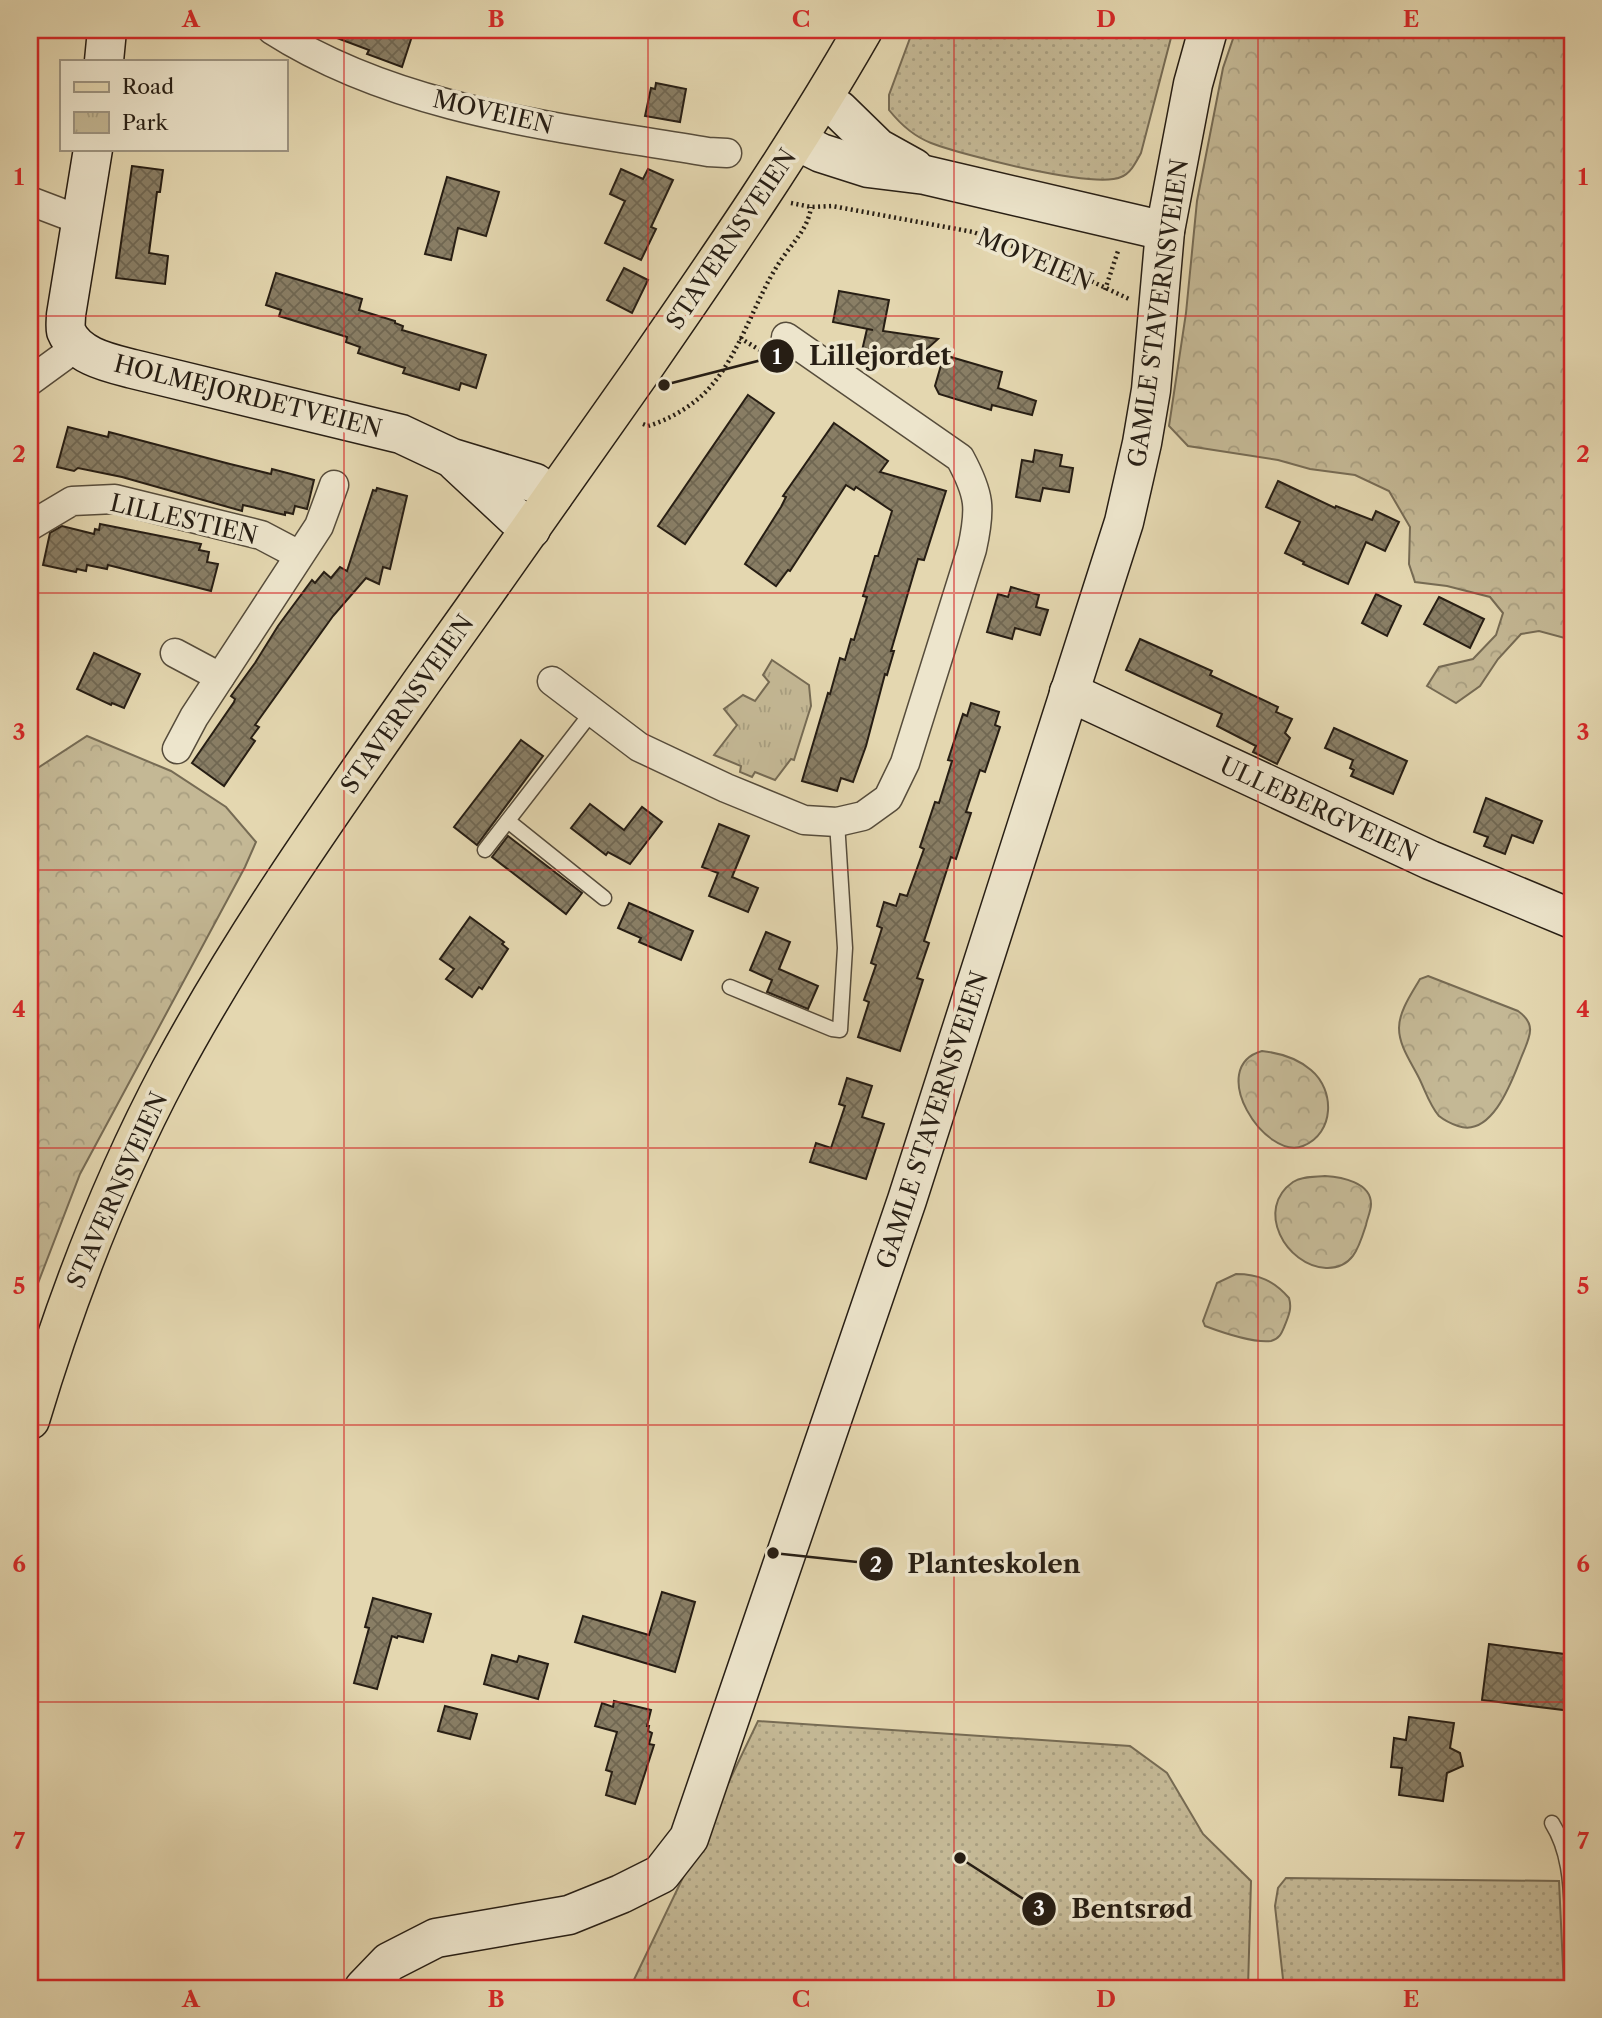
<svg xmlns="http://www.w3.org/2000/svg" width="1602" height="2018" font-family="'Libre Caslon Text',serif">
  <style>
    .grass { fill: url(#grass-dots); stroke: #766b54; stroke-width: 2 }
    .forest { fill: url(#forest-crowns); stroke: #766b54; stroke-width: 2 }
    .park { fill: url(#park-tufts); stroke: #766b54; stroke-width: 2 }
    .building { fill: url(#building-cross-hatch); stroke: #271e14; stroke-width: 2 }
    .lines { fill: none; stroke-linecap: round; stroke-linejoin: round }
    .lane-casing { stroke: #564c3b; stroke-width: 17 }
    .street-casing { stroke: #564c3b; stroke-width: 31 }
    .secondary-casing { stroke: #271e14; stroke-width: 41 }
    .primary-casing { stroke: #271e14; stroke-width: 41 }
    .path { stroke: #271e14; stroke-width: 4.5; stroke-dasharray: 2 3.5; stroke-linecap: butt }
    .lane { stroke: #ede5cc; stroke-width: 14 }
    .street { stroke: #ede5cc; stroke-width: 28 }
    .secondary { stroke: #ede5cc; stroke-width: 38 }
    .primary { stroke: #e4d7b0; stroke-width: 38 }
    .grid { fill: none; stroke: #d62828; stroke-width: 2; stroke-opacity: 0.55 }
    .labels { text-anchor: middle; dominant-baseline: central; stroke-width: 7; stroke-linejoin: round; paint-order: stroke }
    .street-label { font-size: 24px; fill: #271e14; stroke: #ede5cc }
    .leader { fill: none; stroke: #271e14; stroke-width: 2.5 }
    .callout-dot { fill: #271e14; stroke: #ede5cc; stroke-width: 2.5 }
    .mark-label { font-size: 21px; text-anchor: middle; font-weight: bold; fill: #fff }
    .callout-label { font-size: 26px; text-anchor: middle; font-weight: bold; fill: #271e14; stroke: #ede5cc; stroke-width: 7; stroke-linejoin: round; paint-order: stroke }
    .neatline { fill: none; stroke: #d62828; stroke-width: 2.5 }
    .grid-label { font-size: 23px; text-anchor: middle; font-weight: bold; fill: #d62828 }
  </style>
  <defs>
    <pattern id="grass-dots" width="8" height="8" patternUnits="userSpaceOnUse" patternTransform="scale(1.75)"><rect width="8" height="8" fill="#c4b895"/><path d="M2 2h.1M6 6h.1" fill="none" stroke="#a89e80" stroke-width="1.8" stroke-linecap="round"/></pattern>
    <pattern id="forest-crowns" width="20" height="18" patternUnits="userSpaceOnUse" patternTransform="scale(1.75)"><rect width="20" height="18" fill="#c4b895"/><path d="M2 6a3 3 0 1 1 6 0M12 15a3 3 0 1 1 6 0" fill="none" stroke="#a89e80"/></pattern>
    <pattern id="park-tufts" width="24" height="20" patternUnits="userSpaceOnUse" patternTransform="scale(1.75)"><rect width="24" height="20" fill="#c4b895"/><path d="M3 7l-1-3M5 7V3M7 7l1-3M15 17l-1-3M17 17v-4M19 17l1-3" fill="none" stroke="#a89e80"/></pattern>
    <pattern id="building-cross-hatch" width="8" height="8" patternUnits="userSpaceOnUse" patternTransform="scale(1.75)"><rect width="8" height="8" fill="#897e65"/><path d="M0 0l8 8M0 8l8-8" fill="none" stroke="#706752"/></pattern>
  </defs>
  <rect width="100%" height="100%" fill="#e4d7b0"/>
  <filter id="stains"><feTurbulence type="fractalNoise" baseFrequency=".00286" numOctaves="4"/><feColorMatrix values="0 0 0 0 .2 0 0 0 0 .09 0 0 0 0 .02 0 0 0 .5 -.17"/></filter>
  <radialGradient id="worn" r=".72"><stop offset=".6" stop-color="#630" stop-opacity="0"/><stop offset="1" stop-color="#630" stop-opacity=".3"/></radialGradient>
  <!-- grass -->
  <g class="grass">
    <path d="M913 30H1173L1141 153C1136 162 1131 173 1121 177 1094 189 962 155 931 143 913 136 901 125 889 110V95Z"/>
    <path d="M758 1721 1130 1746 1167 1773 1203 1834 1251 1881 1248 1988H630Z"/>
    <path d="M1286 1878 1559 1881 1564 1988H1284L1275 1906 1278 1888Z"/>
  </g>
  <!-- forest -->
  <g class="forest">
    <path d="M1236 30H1572V640L1539 631 1521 634 1498 659 1480 686 1456 703 1427 686 1439 667 1473 659 1496 635 1503 613 1490 597 1447 586 1415 582 1409 564 1410 527 1389 491 1355 475 1310 469 1278 460 1188 446 1169 426 1186 313 1197 201 1223 68Z"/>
    <path d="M87 736 171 771 226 807 256 842 245 867 80 1174 30 1304V773Z"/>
    <path d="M1428 976 1518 1011C1538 1025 1529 1038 1521 1058 1512 1081 1492 1138 1458 1126 1452 1124 1444 1120 1439 1116 1430 1106 1425 1090 1419 1078 1411 1062 1399 1046 1399 1028 1399 1011 1412 993 1420 979Z"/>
    <path d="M1262 1051C1280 1053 1297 1058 1311 1070 1335 1090 1335 1133 1303 1146 1265 1161 1205 1067 1262 1051Z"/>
    <path d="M1325 1176C1341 1177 1371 1182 1371 1204 1371 1211 1367 1219 1366 1225 1359 1247 1353 1269 1326 1268 1286 1266 1254 1209 1293 1182 1302 1176 1315 1177 1325 1176Z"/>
    <path d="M1236 1274C1259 1274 1274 1281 1289 1298 1292 1308 1289 1315 1285 1325 1282 1332 1280 1339 1271 1341 1254 1343 1221 1332 1205 1326L1203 1321 1217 1283Z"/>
  </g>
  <!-- park -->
  <path class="park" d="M772 660 809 685 811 706 794 760 791 759 775 780 755 772 752 777 740 772 741 766 714 755 737 725 724 709 743 695 755 701 769 682 763 675Z"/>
  <!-- building -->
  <g class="building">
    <path d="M321 30H414L402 67 367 54 369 50 321 32Z"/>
    <path d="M656 83 686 89 680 122 645 116 651 88 655 89Z"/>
    <path d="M132 166 163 170 160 192H157L149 253 168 256 165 284 116 278Z"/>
    <path d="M621 169 643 179 648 169 673 180 651 227 656 229 641 260 605 243 625 201 610 194Z"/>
    <path d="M447 177 499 192 486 236 458 228 451 260 425 254Z"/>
    <path d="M624 268 648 280 632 313 607 300Z"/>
    <path d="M276 273 362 299 359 310 395 321V323L403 326 402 330 486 355 476 388 461 383 459 390 403 373 405 368 358 353 360 347 346 342 347 337 279 316 281 310 266 305Z"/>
    <path d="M839 291 889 300 883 331 938 339 907 367 861 355 867 329 873 330 833 322Z"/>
    <path d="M944 355 1002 372 998 388 1036 401 1032 415 992 405 991 410 939 394 935 386Z"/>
    <path d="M748 395 774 413 685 544 658 526Z"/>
    <path d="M834 423 888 461 880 472 946 491 924 560 918 559 891 651H894L887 675 885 674 866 746 853 782 841 778 837 791 802 781 828 693 830 694 840 658 845 660 851 639 854 640 867 597 863 596 875 556H878L892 511 856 487 854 490 846 485 790 571 788 570 776 586 745 564 781 507 786 497 783 496Z"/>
    <path d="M68 427 108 437 109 432 230 464 271 474 272 469 314 480 307 509 295 506 293 514 285 512V515L243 505 242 511 122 477 78 468 74 471 57 467Z"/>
    <path d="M1035 450 1062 455 1060 466 1073 468 1069 492 1043 488 1040 501 1016 497 1022 460 1033 462Z"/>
    <path d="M1278 481 1335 508 1336 506 1372 520 1376 511 1399 522 1385 551 1366 542 1348 584 1303 564 1304 562 1285 553 1300 522 1266 507Z"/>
    <path d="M377 488 407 496 390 569 383 567 379 584 366 578 333 616 255 725 259 727 251 738 255 741 224 786 192 763 234 702 235 699 231 696 255 663 278 626 312 580 315 583 324 572 331 578 340 567 347 571 373 490 376 491Z"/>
    <path d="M100 524 201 544 199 550 209 552 207 562 218 564 211 591 108 565 107 569 87 565 86 571 77 569 76 572 43 565 50 533 62 526 94 534 95 529 99 530Z"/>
    <path d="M1011 587 1039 595 1036 607 1048 610 1040 635 1015 628 1012 639 987 632 998 594 1008 597Z"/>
    <path d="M1376 594 1401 606 1387 636 1362 623Z"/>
    <path d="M1439 597 1484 619 1470 648 1424 624Z"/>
    <path d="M1140 639 1212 671 1210 675 1278 707 1276 712 1292 719 1285 733 1290 738 1277 764 1253 752 1256 746 1217 726 1222 714 1126 670Z"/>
    <path d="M94 653 140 674 124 708 112 703 111 705 77 689Z"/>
    <path d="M971 703 999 712 995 725 1000 727 985 772 980 770 966 812 971 813 956 859 951 857 924 941 929 943 917 978 923 980 900 1051 858 1037 869 1002 864 1000 876 965 871 963 882 928 877 926 884 902 896 906 900 894 907 896 924 849 920 847 935 802 939 803 952 761 948 760 963 714 967 716Z"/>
    <path d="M1334 728 1407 761 1393 794 1351 776 1354 770 1350 768 1353 760 1325 748Z"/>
    <path d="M521 740 543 756 477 845 454 827Z"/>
    <path d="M1486 798 1542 821 1533 843 1512 835 1505 854 1484 846 1488 837 1474 832Z"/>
    <path d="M590 804 624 830 642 807 662 822 630 864 608 852 606 855 571 828Z"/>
    <path d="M719 824 749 836 732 877 758 888 748 912 709 896 718 873 702 867Z"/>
    <path d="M508 836 582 893 566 914 492 857Z"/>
    <path d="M629 903 693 931 681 960 639 942 641 938 618 928Z"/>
    <path d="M470 917 504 942 502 944 508 949 482 989 479 987 472 997 446 979 454 969 440 959Z"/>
    <path d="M766 932 790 942 779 969 818 986 808 1009 767 992 772 980 750 970Z"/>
    <path d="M847 1078 872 1086 862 1117 884 1124 866 1179 810 1162 816 1143 831 1148 845 1106 839 1104Z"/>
    <path d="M662 1592 695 1602 675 1672 575 1642 583 1616 649 1635Z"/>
    <path d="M373 1598 431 1614 423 1642 398 1636 397 1638 392 1636 377 1689 354 1683 369 1628 365 1627Z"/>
    <path d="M1489 1644 1572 1655V1711L1482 1700Z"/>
    <path d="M492 1655 517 1662 519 1656 548 1664 538 1699 484 1684Z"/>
    <path d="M614 1701 651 1710 647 1726H649L648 1731 652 1733 649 1744 654 1745 635 1804 606 1795 612 1772 606 1770 617 1732 595 1726 602 1703 613 1707Z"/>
    <path d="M445 1706 477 1714 470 1739 438 1731Z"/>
    <path d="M1409 1717 1454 1723 1450 1748 1460 1753 1463 1766 1447 1773 1443 1801 1399 1795 1402 1768 1391 1767 1394 1738 1406 1740Z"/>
  </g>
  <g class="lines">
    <defs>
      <g id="lane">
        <path d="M508 821 604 898"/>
        <path d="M485 850 592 712"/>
        <path d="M730 987 832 1029 840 1030 845 948 837 822"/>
        <path d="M1552 1823C1569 1850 1571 1883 1572 1914"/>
      </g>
      <g id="street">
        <path d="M272 30C400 112 561 127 708 152L727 153"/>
        <path d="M30 201 80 220"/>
        <path d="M30 381 78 346"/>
        <path d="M30 526 72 501 115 499 261 535 299 555"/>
        <path d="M175 653 220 677"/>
        <path d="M552 681 639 747 726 788 804 820 837 822 863 816 888 798 905 763 972 549C981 508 980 495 960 458L786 337"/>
        <path d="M177 749 194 717 319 526 334 485"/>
      </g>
      <g id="secondary">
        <path d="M104 61 107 30"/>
        <path d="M823 100 839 110 878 148 914 168"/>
        <path d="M797 141 821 153 868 168 925 175 1165 231"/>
        <path d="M93 149 66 315C66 319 65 327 66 331 77 357 110 363 133 369L401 434 452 458 535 483 553 496"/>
        <path d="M456 462 515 517 531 529"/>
        <path d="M1069 692 1430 860 1572 919"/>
        <path d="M364 1988 389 1962 436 1938 569 1915 621 1894 661 1874 689 1838 907 1200 1124 522 1142 443 1151 390 1165 231 1193 84 1208 30"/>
      </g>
      <path id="primary" d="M30 1420C66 1300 111 1182 170 1071 243 935 334 807 423 680 496 578 568 475 640 373 718 260 795 149 863 30"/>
    </defs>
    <!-- lane casing -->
    <use href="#lane" class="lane-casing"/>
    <!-- street casing -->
    <use href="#street" class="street-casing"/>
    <!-- secondary casing -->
    <use href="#secondary" class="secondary-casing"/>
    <!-- primary casing -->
    <use href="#primary" class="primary-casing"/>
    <!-- path -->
    <g class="path">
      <path d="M791 203 811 207 832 206 973 232 1034 254 1129 299"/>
      <path d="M1105 290 1118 251"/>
      <path d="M740 338 763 352"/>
      <path d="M643 424 648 426C671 419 696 404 711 386 740 353 755 300 779 263 791 244 808 230 811 207"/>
    </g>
    <!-- lane -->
    <use href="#lane" class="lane"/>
    <!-- street -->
    <use href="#street" class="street"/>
    <!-- secondary -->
    <use href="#secondary" class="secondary"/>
    <!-- primary -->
    <use href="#primary" class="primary"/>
  </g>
  <!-- grid -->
  <path class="grid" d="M344 30V1988M648 30V1988M954 30V1988M1258 30V1988M30 316H1572M30 593H1572M30 870H1572M30 1148H1572M30 1425H1572M30 1702H1572"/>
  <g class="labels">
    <!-- street labels -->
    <g class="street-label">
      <text transform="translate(493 112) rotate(13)">MOVEIEN</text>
      <text transform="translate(731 239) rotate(-56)">STAVERNSVEIEN</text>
      <text transform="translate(1035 259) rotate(23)">MOVEIEN</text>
      <text transform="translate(1158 313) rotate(-82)">GAMLE STAVERNSVEIEN</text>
      <text transform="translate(248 396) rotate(14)">HOLMEJORDETVEIEN</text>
      <text transform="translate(184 519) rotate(13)">LILLESTIEN</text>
      <text transform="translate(407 704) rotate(-55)">STAVERNSVEIEN</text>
      <text transform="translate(1319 809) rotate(25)">ULLEBERGVEIEN</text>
      <text transform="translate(932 1120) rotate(-72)">GAMLE STAVERNSVEIEN</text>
      <text transform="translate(117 1190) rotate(-66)">STAVERNSVEIEN</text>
    </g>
  </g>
  <!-- callouts -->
  <path class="leader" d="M664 385L777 356M773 1553L876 1564M960 1858L1039 1909"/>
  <g class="callout-dot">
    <circle cx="664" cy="385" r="7"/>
    <circle cx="773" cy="1553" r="7"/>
    <circle cx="960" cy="1858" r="7"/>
    <circle cx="777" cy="356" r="18"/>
    <circle cx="876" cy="1564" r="18"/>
    <circle cx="1039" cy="1909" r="18"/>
  </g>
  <g class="mark-label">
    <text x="777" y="364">1</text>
    <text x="876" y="1572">2</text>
    <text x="1039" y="1916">3</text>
  </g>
  <g class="callout-label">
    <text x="880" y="365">Lillejordet</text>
    <text x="994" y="1573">Planteskolen</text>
    <text x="1132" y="1918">Bentsrød</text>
  </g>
  <!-- margin -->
  <rect width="1602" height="2018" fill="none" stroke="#e4d7b0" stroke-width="77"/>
  <!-- legend -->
  <rect x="60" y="60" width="228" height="91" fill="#ede5cc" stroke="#9e9582" stroke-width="2"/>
  <rect x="74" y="82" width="35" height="10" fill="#e4d7b0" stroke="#9e9582" stroke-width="2"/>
  <text x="122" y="94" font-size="21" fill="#271e14">Road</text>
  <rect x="74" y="112" width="35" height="21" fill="url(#park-tufts)" stroke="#9e9582" stroke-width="2"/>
  <text x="122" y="130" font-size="21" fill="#271e14">Park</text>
  <rect x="38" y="38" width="1526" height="1942" class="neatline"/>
  <g class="grid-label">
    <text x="191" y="27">A</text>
    <text x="496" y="27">B</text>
    <text x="801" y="27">C</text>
    <text x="1106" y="27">D</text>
    <text x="1411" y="27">E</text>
    <text x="19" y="185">1</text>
    <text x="1583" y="185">1</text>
    <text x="19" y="462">2</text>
    <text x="1583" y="462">2</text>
    <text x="19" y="740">3</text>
    <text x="1583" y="740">3</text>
    <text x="19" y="1017">4</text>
    <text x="1583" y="1017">4</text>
    <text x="19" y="1294">5</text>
    <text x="1583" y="1294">5</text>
    <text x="19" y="1572">6</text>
    <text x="1583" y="1572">6</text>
    <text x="19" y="1849">7</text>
    <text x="1583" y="1849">7</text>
    <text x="191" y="2007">A</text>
    <text x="496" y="2007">B</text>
    <text x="801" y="2007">C</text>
    <text x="1106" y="2007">D</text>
    <text x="1411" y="2007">E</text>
  </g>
  <rect width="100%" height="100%" filter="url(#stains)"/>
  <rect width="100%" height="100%" fill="url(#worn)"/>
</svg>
